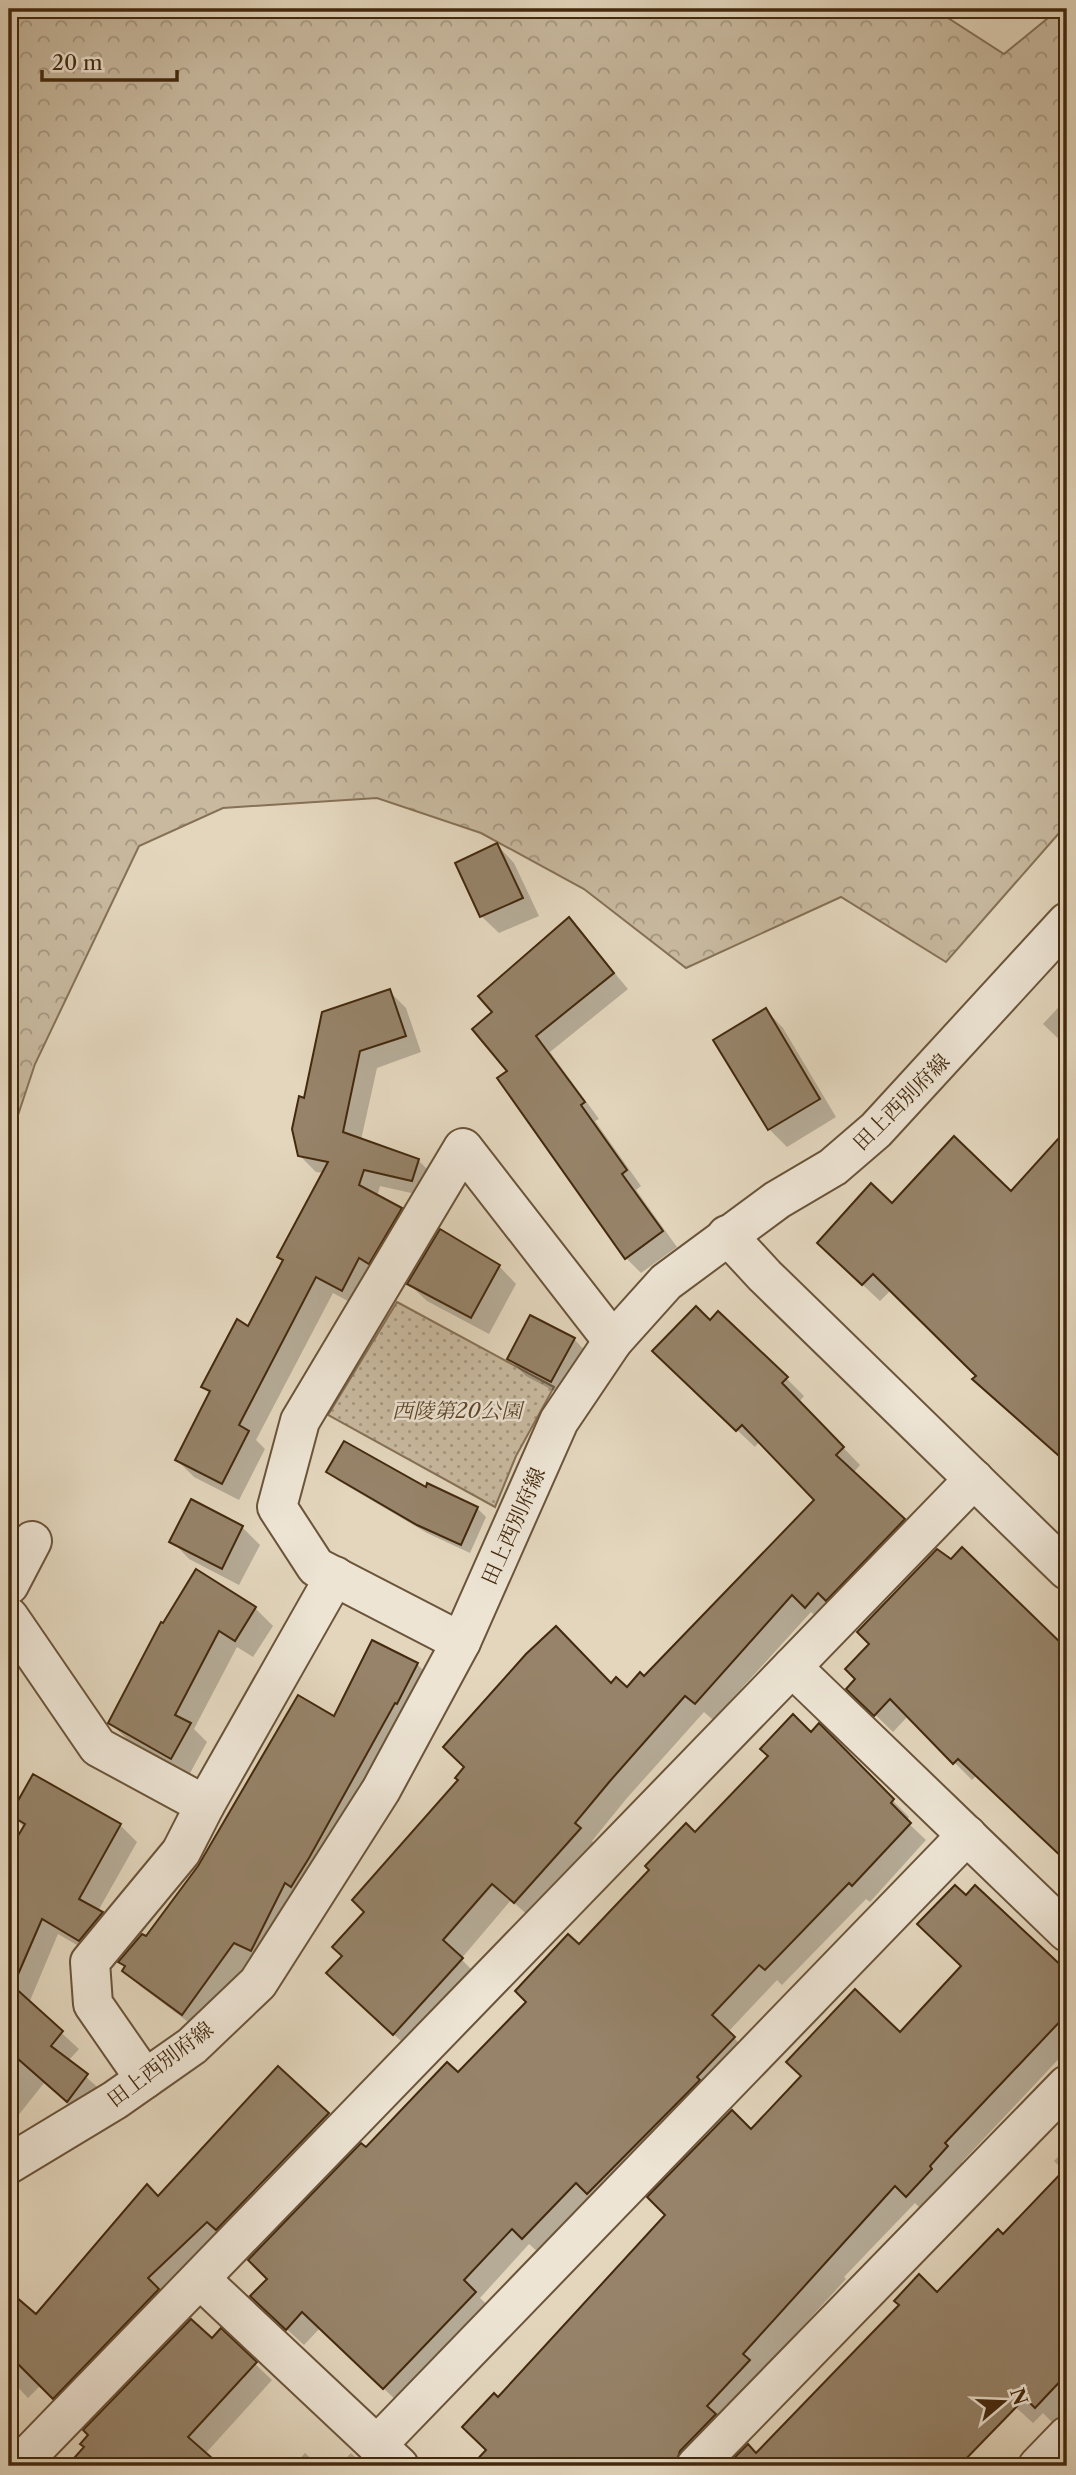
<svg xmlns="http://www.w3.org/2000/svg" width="1076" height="2475" font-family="'Libre Caslon Text','Noto Serif JP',serif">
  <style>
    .forest { fill: url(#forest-crowns); stroke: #867156; stroke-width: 2 }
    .park { fill: url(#park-dots); stroke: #867156; stroke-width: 2 }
    .shadow { fill: #0003 }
    .building { fill: #968369; stroke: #43290d; stroke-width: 2 }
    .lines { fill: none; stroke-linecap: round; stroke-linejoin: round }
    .minor-casing { stroke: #6b5439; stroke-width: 42 }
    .minor { stroke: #ede4d4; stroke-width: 38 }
    .labels { text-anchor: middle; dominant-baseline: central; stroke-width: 5; stroke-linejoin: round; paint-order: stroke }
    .street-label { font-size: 21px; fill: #43290d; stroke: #ede4d4 }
    .park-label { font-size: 21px; font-style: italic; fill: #5e462a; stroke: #ede4d4 }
  </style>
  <defs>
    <pattern id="forest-crowns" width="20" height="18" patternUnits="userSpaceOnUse" patternTransform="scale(1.75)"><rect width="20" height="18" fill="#c8b99f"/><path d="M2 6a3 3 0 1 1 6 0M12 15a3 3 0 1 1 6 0" fill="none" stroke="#a49680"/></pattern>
    <pattern id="park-dots" width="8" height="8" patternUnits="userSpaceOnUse" patternTransform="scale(1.75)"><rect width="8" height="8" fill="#c8b99f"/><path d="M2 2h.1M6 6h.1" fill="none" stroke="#a49680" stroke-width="1.8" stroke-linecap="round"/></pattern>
  </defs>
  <rect width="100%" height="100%" fill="#e3d6bd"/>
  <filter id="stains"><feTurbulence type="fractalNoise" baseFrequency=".00286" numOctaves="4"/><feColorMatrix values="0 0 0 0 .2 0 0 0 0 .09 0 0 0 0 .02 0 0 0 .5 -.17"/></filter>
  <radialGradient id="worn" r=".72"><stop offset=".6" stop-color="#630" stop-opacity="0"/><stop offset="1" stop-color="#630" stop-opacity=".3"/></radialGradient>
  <!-- forest -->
  <path class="forest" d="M9 9H934L1004 54 1059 9H1067V824L946 962 841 897 686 968 584 889 481 833 377 798 223 808 139 846 35 1064 9 1142Z"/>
  <!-- park -->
  <path class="park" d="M397 1302 554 1387 516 1456 495 1507 328 1415Z"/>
  <!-- shadow -->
  <g class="shadow">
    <path d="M497 845 514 863 539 916 499 933 481 916Z"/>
    <path d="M569 919 628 989 550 1052 599 1119 595 1121 641 1186 636 1190 677 1247 641 1273 626 1258 510 1071 494 1012Z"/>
    <path d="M389 991 406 1008 421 1052 377 1068 361 1140 418 1160 435 1177 429 1197 380 1186 377 1197 400 1210 417 1226 359 1307 333 1293 256 1440 265 1449 239 1500 194 1477 177 1460 210 1394 203 1386 249 1328 284 1262 279 1257 324 1173 316 1172 299 1155 305 1100Z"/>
    <path d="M1067 998V1047L1043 1024Z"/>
    <path d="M766 1010 783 1028 836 1117 787 1147 769 1129 716 1040Z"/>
    <path d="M1067 1132V1463L992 1396 978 1376 891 1290 880 1301 836 1260 892 1205 1011 1193Z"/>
    <path d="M499 1266 516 1284 489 1334 427 1301 409 1284Z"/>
    <path d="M710 1322 786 1378 804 1396 799 1402 860 1465 853 1473 921 1538 824 1624 811 1612 713 1720 704 1712 627 1798 592 1841 597 1846 532 1919 511 1900 461 1959 479 1977 412 2051 346 1991 611 1685 627 1689 644 1678 817 1500 760 1441 755 1447 672 1369Z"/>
    <path d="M574 1339 591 1357 569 1399 526 1376 509 1359Z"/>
    <path d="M329 1472 426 1489 477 1508 486 1517 470 1553 427 1533 337 1480Z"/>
    <path d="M242 1527 260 1545 239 1585 189 1559 172 1541Z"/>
    <path d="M962 1550 1067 1650V1860L976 1776 972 1780 908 1716 893 1732 849 1689Z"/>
    <path d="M255 1608 273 1626 253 1657 237 1647 194 1729 207 1742 189 1775 128 1740 110 1723 161 1625Z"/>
    <path d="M417 1664 433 1680 267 1966 251 1958 199 2030 140 1986 120 1962Z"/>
    <path d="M819 1726 909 1817 906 1821 926 1840 870 1902 866 1899 782 1985 777 1980 728 2032 751 2055 540 2254 529 2244 480 2298 492 2309 400 2404 320 2328 304 2345 269 2313V2279L366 2150 458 2075 579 1947 695 1835Z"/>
    <path d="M33 1776 120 1825 137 1842 98 1911 118 1930 96 1956 58 1934 29 2003 79 2049 68 2061 103 2092 84 2117 44 2083 9 2127V1854L25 1828 12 1815Z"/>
    <path d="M975 1888 1067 1973V2050L962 2162 965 2165 925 2213 915 2203 844 2277 846 2279 760 2373 689 2466H473L488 2450 498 2399 751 2131 900 2034 963 1967 966 1898Z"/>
    <path d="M278 2068 345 2131 71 2414 41 2385 28 2398 9 2378V2292L37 2317 159 2198Z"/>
    <path d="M1067 2147V2408L1053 2423 1043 2413 1033 2423 998 2391 952 2439 977 2466H728L748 2447 756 2455 1003 2237 1065 2172 1054 2161Z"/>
    <path d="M212 2340 255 2364 272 2380 205 2454 218 2466H95L82 2453Z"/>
    <path d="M305 2453 319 2466H293Z"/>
    <path d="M351 2453 364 2466H338Z"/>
  </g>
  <!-- building -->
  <g class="building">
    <path d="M497 843 523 898 480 917 455 863Z"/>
    <path d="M569 917 614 973 536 1036 585 1102 581 1105 627 1170 622 1174 663 1231 625 1259 497 1078 507 1071 472 1029 492 1012 478 996Z"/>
    <path d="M390 989 406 1036 360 1051 343 1132 419 1159 412 1181 364 1170 359 1185 402 1208 369 1264 359 1258 342 1291 316 1277 239 1425 249 1431 222 1484 175 1460 210 1391 201 1387 237 1319 248 1326 283 1260 277 1257 328 1162 298 1156 292 1129 299 1096 304 1098 322 1012Z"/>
    <path d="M766 1008 820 1099 768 1130 713 1040Z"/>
    <path d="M1067 1129V1463L972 1379 976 1376 873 1274 862 1285 817 1243 871 1183 892 1203 954 1136 1011 1191Z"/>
    <path d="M440 1229 500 1265 471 1318 407 1284Z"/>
    <path d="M696 1306 710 1320 718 1311 788 1377 782 1383 844 1447 836 1455 905 1519 826 1601 818 1593 805 1608 792 1595 695 1704 685 1696 610 1781 575 1823 581 1828 514 1903 492 1884 443 1940 463 1958 393 2035 326 1973 342 1956 332 1947 364 1912 352 1900 458 1780 455 1778 464 1767 443 1747 526 1654 556 1626 611 1683 616 1677 627 1687 640 1672 644 1676 814 1500 742 1425 736 1431 652 1351Z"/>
    <path d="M530 1315 575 1338 551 1382 507 1359Z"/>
    <path d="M344 1441 426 1487 427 1483 478 1507 461 1545 417 1525 326 1472Z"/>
    <path d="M191 1499 243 1526 222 1569 169 1542Z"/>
    <path d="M962 1547 1067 1649V1862L958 1759 953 1764 890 1699 874 1716 846 1689 855 1679 845 1669 869 1644 857 1632 937 1549 951 1559Z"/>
    <path d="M196 1569 256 1607 235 1641 219 1631 175 1715 191 1723 171 1759 108 1723 161 1622 163 1623Z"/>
    <path d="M372 1640 418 1663 397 1704 395 1703 309 1858 291 1887 285 1883 251 1951 234 1943 182 2015 122 1971 125 1966 118 1962 142 1934 146 1936 198 1866 298 1695 334 1716Z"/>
    <path d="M793 1714 811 1732 819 1723 894 1799 891 1803 911 1823 852 1886 849 1883 765 1970 759 1965 712 2015 735 2037 697 2077 700 2080 587 2194 576 2183 522 2239 512 2229 464 2280 476 2292 383 2389 302 2312 286 2330 250 2296 267 2279 248 2260 361 2143 366 2147 447 2062 458 2072 526 2002 515 1991 568 1934 579 1944 649 1870 645 1866 686 1823 695 1832 768 1756 760 1749Z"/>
    <path d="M33 1774 121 1824 79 1899 103 1912 79 1941 42 1919 13 1986 63 2031 51 2046 88 2074 67 2102 9 2051V1851L25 1824 10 1815Z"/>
    <path d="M955 1885 966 1895 975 1885 1067 1971V2014L945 2143 948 2146 930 2166 932 2169 906 2197 895 2186 743 2354 750 2360 707 2406 716 2414 680 2451 675 2466H471L486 2450 462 2427 494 2393 498 2397 665 2215 647 2197 732 2110 751 2129 801 2076 786 2062 855 1989 900 2032 961 1966 917 1924Z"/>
    <path d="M278 2066 329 2113 216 2230 207 2222 148 2278 159 2289 53 2399 9 2355V2291L36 2314 147 2184 158 2196Z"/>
    <path d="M1067 2167V2374L1035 2408 1025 2398 959 2466H726L748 2444 756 2453 899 2305 894 2301 919 2274 937 2292 998 2229 1003 2234Z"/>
    <path d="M191 2319 212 2338 221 2328 257 2362 188 2437 221 2466H67L84 2447 80 2444 88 2435 83 2430Z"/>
  </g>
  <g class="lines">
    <defs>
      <g id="minor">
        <path d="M727 1235 765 1276 1067 1570"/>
        <path d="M9 1585 32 1541"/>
        <path d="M9 1617 98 1747 205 1805 335 1576"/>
        <path d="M461 1642 316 1567 277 1507 300 1421 463 1148 613 1341"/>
        <path d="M792 1667 1067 1932"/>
        <path d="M145 2079 93 2004 90 1962 181 1852 205 1805"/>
        <path d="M9 2164 115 2100 192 2046 258 1983 381 1790 461 1642 559 1421 613 1341 666 1282 777 1200 833 1167 876 1130 1067 922"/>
        <path d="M200 2279 399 2466"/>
        <path d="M377 2445 967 1835"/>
        <path d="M18 2466 974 1479"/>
        <path d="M696 2466 1067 2085"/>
        <path d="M1038 2466 1067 2436"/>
      </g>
    </defs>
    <!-- minor casing -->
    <use href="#minor" class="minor-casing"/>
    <!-- minor -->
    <use href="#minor" class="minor"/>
  </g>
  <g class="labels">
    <!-- street labels -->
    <g class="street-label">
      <text transform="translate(901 1102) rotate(-45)">田上西別府線</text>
      <text transform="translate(513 1526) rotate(-66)">田上西別府線</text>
      <text transform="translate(160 2064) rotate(-37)">田上西別府線</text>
    </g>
    <!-- park labels -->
    <g class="park-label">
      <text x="457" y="1410">西陵第20公園</text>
    </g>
  </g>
  <!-- margin -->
  <rect width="1076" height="2475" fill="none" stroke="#e3d6bd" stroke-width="35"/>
  <rect x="10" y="10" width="1055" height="2454" fill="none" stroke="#43290d" stroke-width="3.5"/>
  <rect x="18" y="18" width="1041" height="2440" fill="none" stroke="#43290d" stroke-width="2"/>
  <!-- north arrow -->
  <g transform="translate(1003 2402) rotate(71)" stroke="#ede4d4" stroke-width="5" paint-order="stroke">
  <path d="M0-5L12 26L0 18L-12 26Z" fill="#43290d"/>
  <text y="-10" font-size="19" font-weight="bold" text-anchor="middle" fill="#43290d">N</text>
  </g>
  <!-- scale -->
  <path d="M42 70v10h135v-10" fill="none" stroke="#43290d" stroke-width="3.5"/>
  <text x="52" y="70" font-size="21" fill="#43290d" stroke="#ede4d4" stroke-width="5" paint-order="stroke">20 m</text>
  <rect width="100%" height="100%" filter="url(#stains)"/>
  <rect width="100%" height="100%" fill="url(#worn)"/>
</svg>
